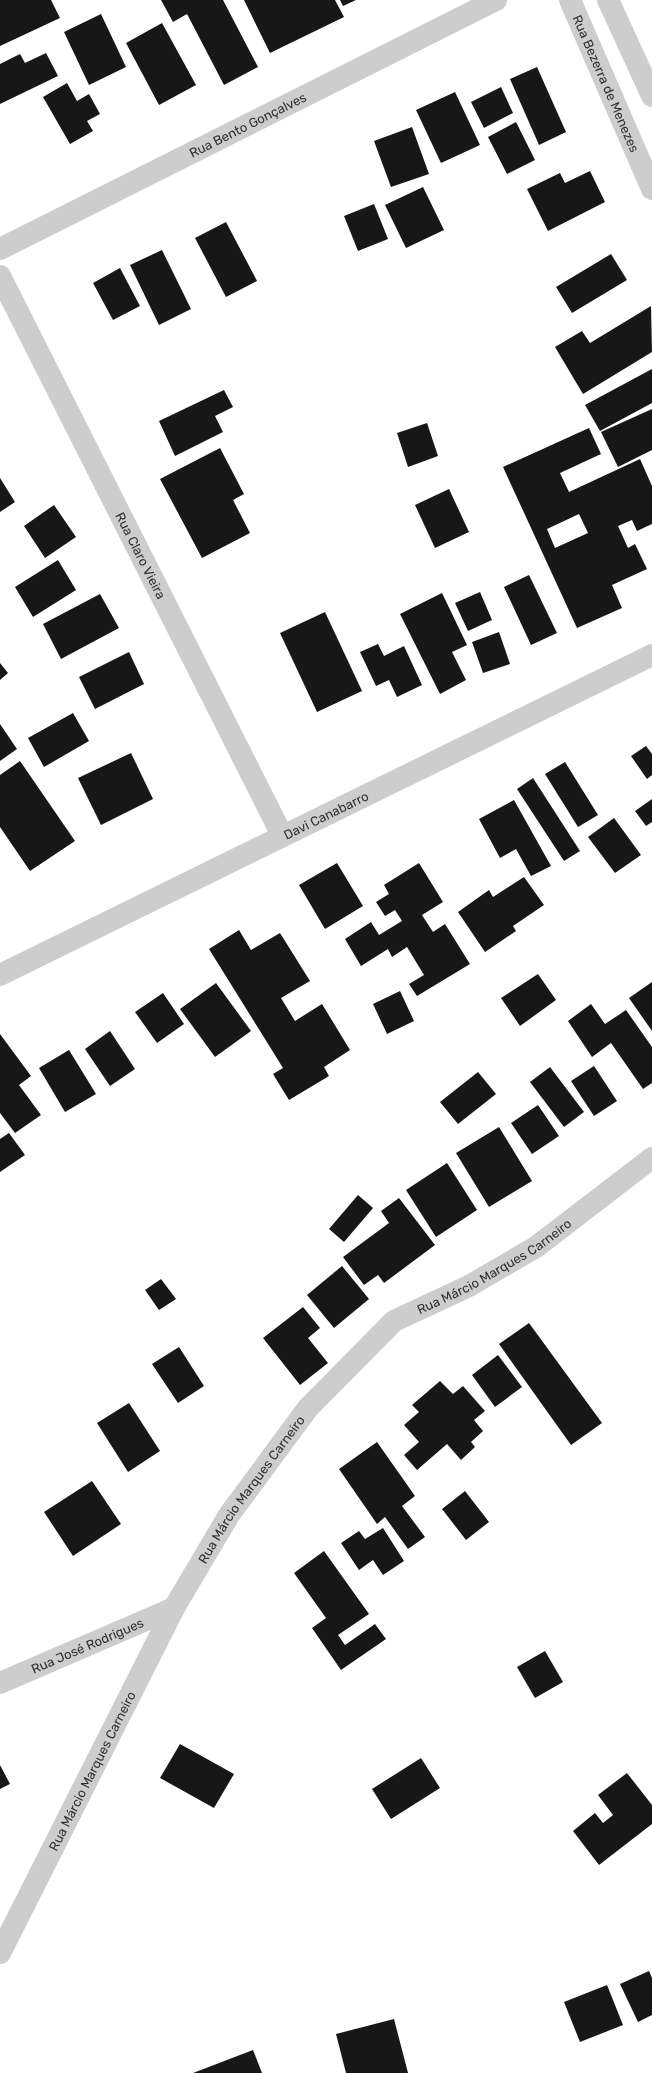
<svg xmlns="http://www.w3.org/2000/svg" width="652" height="2073" font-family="Rubik,sans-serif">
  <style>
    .building { fill: #171717; fill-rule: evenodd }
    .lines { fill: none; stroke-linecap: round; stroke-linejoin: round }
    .street { stroke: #cdcdcd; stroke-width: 22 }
    .labels { text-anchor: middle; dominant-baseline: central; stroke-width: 4; stroke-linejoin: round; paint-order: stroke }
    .street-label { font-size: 13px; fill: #303030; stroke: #fff }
  </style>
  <rect width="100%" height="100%" fill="#fff"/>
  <!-- building -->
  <g class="building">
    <path d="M0 0H51L60 18 0 46Z"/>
    <path d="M161 0H223L258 67 224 85 187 14 173 22Z"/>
    <path d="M244 0H335L344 17 270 53Z"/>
    <path d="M340 0H356L343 6Z"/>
    <path d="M101 14 126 67 89 85 64 32Z"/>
    <path d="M162 23 196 85 159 105 126 43Z"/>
    <path d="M46 53 58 76 0 104V64L20 54 25 63Z"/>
    <path d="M537 67 566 132 539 145 510 79Z"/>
    <path d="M67 83 77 101 89 94 100 114 87 121 93 131 70 144 43 97Z"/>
    <path d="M501 87 513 113 484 128 471 102Z"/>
    <path d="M455 92 480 145 441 163 416 110Z"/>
    <path d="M516 122 535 160 507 174 488 137Z"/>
    <path d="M412 127 429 174 391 187 374 141Z"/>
    <path d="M590 171 605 202 548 231 527 189 560 173 565 183Z"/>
    <path d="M423 187 444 230 406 248 385 205Z"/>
    <path d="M374 204 388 239 358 251 344 216Z"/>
    <path d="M226 222 257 281 226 297 195 238Z"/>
    <path d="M162 250 191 309 159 325 130 265Z"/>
    <path d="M611 254 627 280 572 313 556 287Z"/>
    <path d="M120 268 140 306 113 320 93 283Z"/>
    <path d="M651 306 652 352 583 394 555 347 582 331 590 343Z"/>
    <path d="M652 369V403L600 431 585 405Z"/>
    <path d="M224 390 233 407 215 416 223 432 175 456 159 421Z"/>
    <path d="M652 409V450L618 467 601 432Z"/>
    <path d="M427 423 438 456 408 467 397 433Z"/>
    <path d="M589 428 601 454 560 473 569 492 640 459 652 486V524L637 531 632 520 618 526 628 548 635 544 647 569 612 585 622 608 577 628 503 467ZM579 514 588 533 555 548 547 529Z"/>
    <path d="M220 448 244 494 233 500 250 533 202 558 160 479Z"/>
    <path d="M0 478 15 502 0 512Z"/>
    <path d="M449 489 469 532 435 548 415 505Z"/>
    <path d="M54 505 76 537 45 558 24 526Z"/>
    <path d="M58 560 76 590 33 617 15 587Z"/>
    <path d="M529 575 557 633 531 645 504 587Z"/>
    <path d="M480 592 492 620 468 631 455 603Z"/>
    <path d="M442 593 467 645 452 652 466 680 440 694 400 614Z"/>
    <path d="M100 594 119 628 61 659 43 624Z"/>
    <path d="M325 612 362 691 317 712 280 633Z"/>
    <path d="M499 632 510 664 483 673 472 642Z"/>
    <path d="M378 644 384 656 404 646 422 685 397 697 389 680 376 686 360 652Z"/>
    <path d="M129 652 144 684 95 709 79 677Z"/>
    <path d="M0 663 8 673 0 680Z"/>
    <path d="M73 713 89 741 44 767 28 738Z"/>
    <path d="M0 724 17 749 0 761Z"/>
    <path d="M646 746 652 754V775L647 779 631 756Z"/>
    <path d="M131 753 153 799 101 825 78 778Z"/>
    <path d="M20 761 75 841 30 871 0 827V775Z"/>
    <path d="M565 762 598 815 578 827 545 774Z"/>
    <path d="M533 778 580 851 564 861 517 789Z"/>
    <path d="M652 799V822L646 826 635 811Z"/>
    <path d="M514 800 551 866 531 876 516 849 500 858 479 819Z"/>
    <path d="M614 818 641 855 615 873 588 837Z"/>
    <path d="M337 863 363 906 325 929 299 885Z"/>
    <path d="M419 863 443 902 422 915 433 932 445 924 470 964 417 996 409 984 424 975 407 947 392 957 388 949 361 966 345 939 371 922 379 935 402 921 395 910 385 916 376 902 389 894 384 885Z"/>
    <path d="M524 877 544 905 513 926 516 931 485 952 458 912 489 890 493 897Z"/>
    <path d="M239 930 251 950 280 933 310 981 281 998 295 1021 322 1004 350 1050 324 1067 329 1076 289 1100 273 1074 283 1068 209 949Z"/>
    <path d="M538 974 556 1000 520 1026 501 998Z"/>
    <path d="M652 982V1031L629 998Z"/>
    <path d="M216 983 251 1031 215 1057 180 1009Z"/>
    <path d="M400 991 414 1021 387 1034 373 1004Z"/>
    <path d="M163 993 184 1024 157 1043 135 1012Z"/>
    <path d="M591 1004 605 1024 626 1010 652 1047V1083L643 1089 611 1043 592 1057 568 1021Z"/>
    <path d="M110 1031 135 1069 110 1086 85 1049Z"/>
    <path d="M0 1034 31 1076 19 1085 41 1115 15 1133 0 1113Z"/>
    <path d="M69 1050 96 1094 65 1112 39 1068Z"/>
    <path d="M594 1066 617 1101 594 1116 571 1081Z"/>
    <path d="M550 1067 584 1112 564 1127 530 1082Z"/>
    <path d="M478 1072 496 1094 458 1124 440 1102Z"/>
    <path d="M538 1105 559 1136 532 1154 511 1123Z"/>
    <path d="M499 1127 532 1181 489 1207 456 1153Z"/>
    <path d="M9 1133 25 1155 0 1172V1139Z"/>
    <path d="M447 1163 477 1210 436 1237 406 1190Z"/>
    <path d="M358 1195 373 1208 344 1242 329 1229Z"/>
    <path d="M399 1198 435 1245 384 1283 378 1275 364 1285 343 1257 389 1223 381 1211Z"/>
    <path d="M342 1266 369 1299 334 1328 307 1295Z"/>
    <path d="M161 1279 176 1299 159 1310 145 1290Z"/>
    <path d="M303 1307 320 1328 308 1338 328 1363 300 1385 263 1338Z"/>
    <path d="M529 1323 602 1423 571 1445 499 1344Z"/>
    <path d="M179 1347 204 1386 178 1403 152 1364Z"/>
    <path d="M498 1355 522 1387 495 1407 472 1375Z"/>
    <path d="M440 1381 453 1394 463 1386 485 1411 474 1420 483 1431 471 1442 475 1447 461 1460 447 1444 417 1470 404 1455 419 1442 404 1425 419 1412 412 1405Z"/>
    <path d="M129 1403 160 1451 128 1472 97 1423Z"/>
    <path d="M377 1442 415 1496 402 1506 425 1537 408 1549 385 1517 377 1524 339 1469Z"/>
    <path d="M92 1481 121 1524 73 1556 44 1512Z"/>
    <path d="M465 1491 489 1522 466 1540 442 1509Z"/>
    <path d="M383 1528 404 1561 383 1575 373 1560 359 1570 341 1543 359 1531 365 1539Z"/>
    <path d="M324 1551 369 1614 338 1635 345 1645 375 1624 386 1639 341 1670 312 1628 326 1618 294 1573Z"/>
    <path d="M545 1651 563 1682 535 1698 517 1667Z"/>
    <path d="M180 1744 234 1774 214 1808 160 1778Z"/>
    <path d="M421 1758 440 1788 391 1819 372 1789Z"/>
    <path d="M0 1765 10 1784 0 1789Z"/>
    <path d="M627 1773 652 1805V1824L599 1865 573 1831 595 1813 603 1823 613 1815 598 1795Z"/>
    <path d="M649 1971 652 1978V2015L638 2022 620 1984Z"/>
    <path d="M607 1985 623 2025 580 2042 564 2002Z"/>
    <path d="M394 2019 408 2073H346L336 2034Z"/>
    <path d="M253 2050 262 2073H193Z"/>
  </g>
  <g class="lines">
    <!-- street -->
    <g class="street">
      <path id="s1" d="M570 0 652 189"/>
      <path d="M608 0 652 96"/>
      <path id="s2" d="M0 249 496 0"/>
      <path id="s3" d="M0 276 282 835"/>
      <path id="s4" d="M0 975 652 655"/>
      <path id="s5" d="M0 1683 174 1608"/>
      <path id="s6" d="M0 1953 174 1608 229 1515 308 1408 394 1321 469 1286 536 1247 652 1158"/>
    </g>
  </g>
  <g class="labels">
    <!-- street labels -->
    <g class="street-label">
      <text stroke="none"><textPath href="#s1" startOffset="91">Rua Bezerra de Menezes</textPath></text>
      <text stroke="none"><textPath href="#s2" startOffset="277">Rua Bento Gonçalves</textPath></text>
      <text stroke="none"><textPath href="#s3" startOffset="313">Rua Claro Vieira</textPath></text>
      <text stroke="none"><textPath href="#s4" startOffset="363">Davi Canabarro</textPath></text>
      <text stroke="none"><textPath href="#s6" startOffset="864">Rua Márcio Marques Carneiro</textPath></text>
      <text stroke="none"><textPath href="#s6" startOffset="528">Rua Márcio Marques Carneiro</textPath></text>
      <text stroke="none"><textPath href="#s5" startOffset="95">Rua José Rodrigues</textPath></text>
      <text stroke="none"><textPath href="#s6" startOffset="204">Rua Márcio Marques Carneiro</textPath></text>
    </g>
  </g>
</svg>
